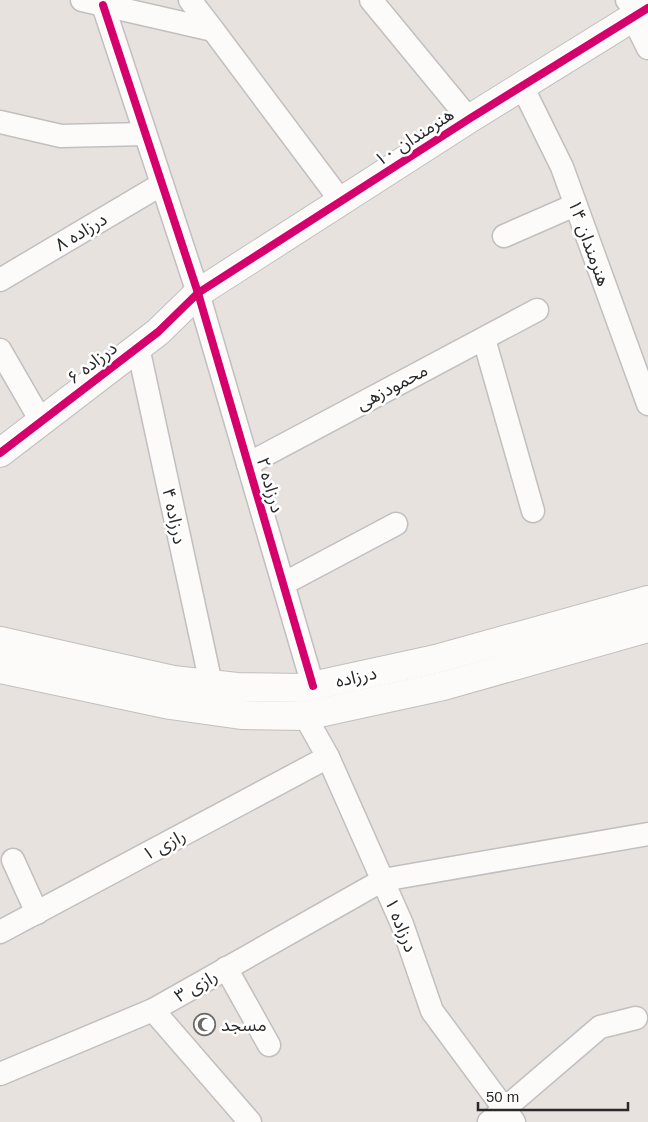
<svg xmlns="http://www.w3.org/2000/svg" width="648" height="1122" font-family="Arial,'Noto Sans Arabic',sans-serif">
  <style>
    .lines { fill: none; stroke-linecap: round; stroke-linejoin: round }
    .minor-casing { stroke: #c1bfc0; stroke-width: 25 }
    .tertiary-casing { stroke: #c1bfc0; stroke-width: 30 }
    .secondary-casing { stroke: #c1bfc0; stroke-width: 30 }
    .minor { stroke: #fcfbfa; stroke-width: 22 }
    .tertiary { stroke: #fcfbfa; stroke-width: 28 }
    .secondary { stroke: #fcfbfa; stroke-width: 28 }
    .cycleway-casing { stroke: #fff; stroke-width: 11 }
    .cycleway { stroke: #d6006c; stroke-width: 8 }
    .labels { text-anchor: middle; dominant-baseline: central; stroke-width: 5; stroke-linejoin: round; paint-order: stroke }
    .street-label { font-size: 18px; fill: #292929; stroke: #fff }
    .poi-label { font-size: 18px; fill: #292929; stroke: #fff; text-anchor: start }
  </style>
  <rect width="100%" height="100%" fill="#e8e2de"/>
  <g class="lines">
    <defs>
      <g id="minor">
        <path d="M82 0 213 30 341 201"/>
        <path d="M190 0 213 30"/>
        <path d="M371 0 469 119"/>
        <path d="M627 0 639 13"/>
        <path d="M103 5 198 293 313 686"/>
        <path d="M633 18 648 48"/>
        <path d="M522 86 562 167 648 404"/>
        <path d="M0 122 61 136 145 134"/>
        <path d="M504 236 575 205"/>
        <path d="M0 280 162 184"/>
        <path d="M484 339 533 511"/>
        <path d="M138 347 211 684"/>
        <path d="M0 350 41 421"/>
        <path d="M248 464 537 310"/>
        <path d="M283 584 396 524"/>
        <path d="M305 716 328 757 402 924 432 1011 514 1122"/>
        <path d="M13 860 37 913"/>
        <path d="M0 932 328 757"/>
        <path d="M226 968 269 1045"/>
        <path d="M153 1010 250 1122"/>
        <path d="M0 1074 153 1010 383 880 648 834"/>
        <path d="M489 1122 600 1027 636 1018"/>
      </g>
      <path id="tertiary" d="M0 453 158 332 198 293 469 119 648 8"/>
      <g id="secondary">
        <path d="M0 641 173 680 237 687 303 688 436 659 648 600"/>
        <path d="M0 669 170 705 241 715 305 716 443 686 648 628"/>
      </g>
    </defs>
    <!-- minor casing -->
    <use href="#minor" class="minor-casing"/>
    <!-- tertiary casing -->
    <use href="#tertiary" class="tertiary-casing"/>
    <!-- secondary casing -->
    <use href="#secondary" class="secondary-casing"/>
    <!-- minor -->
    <use href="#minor" class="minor"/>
    <!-- tertiary -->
    <use href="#tertiary" class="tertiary"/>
    <!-- secondary -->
    <use href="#secondary" class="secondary"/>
    <defs>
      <g id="cycleway">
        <path d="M103 5 198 293 313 686"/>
        <path d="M0 453 158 332 198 293 469 119 648 8"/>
      </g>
    </defs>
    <!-- cycleway casing -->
    <use href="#cycleway" class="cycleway-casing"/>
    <!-- cycleway -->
    <use href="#cycleway" class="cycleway"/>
  </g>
  <!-- icons -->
  <defs>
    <symbol id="mosque-ring" viewBox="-11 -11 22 22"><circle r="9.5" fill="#fff" stroke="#6c6a68" stroke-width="1.5"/><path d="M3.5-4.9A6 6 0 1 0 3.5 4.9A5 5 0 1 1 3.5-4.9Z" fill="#6c6a68"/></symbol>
  </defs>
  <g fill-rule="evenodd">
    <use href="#mosque-ring" x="192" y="1012" width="25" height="25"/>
  </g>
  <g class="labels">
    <!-- street labels -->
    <g class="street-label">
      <text transform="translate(414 137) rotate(-33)">هنرمندان ۱۰</text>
      <text transform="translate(81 232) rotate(-31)">درزاده ۸</text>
      <text transform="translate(589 243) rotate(70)">هنرمندان ۱۴</text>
      <text transform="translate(92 363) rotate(-37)">درزاده ۶</text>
      <text transform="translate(392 387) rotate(-28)">محمودزهی</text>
      <text transform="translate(270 485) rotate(74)">درزاده ۲</text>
      <text transform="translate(174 516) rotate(78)">درزاده ۴</text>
      <text transform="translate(356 677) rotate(-12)">درزاده</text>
      <text transform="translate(164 845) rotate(-28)">رازی ۱</text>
      <text transform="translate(401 925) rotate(68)">درزاده ۱</text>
      <text transform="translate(196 986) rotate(-30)">رازی ۳</text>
    </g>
    <!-- poi labels -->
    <g class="poi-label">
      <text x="221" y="1025">مسجد</text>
    </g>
  </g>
  <!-- scale -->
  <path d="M478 1102v8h150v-8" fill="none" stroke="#292929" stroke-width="2.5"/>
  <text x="486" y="1102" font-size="15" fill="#292929" stroke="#ffffff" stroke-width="4" paint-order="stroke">50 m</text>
</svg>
